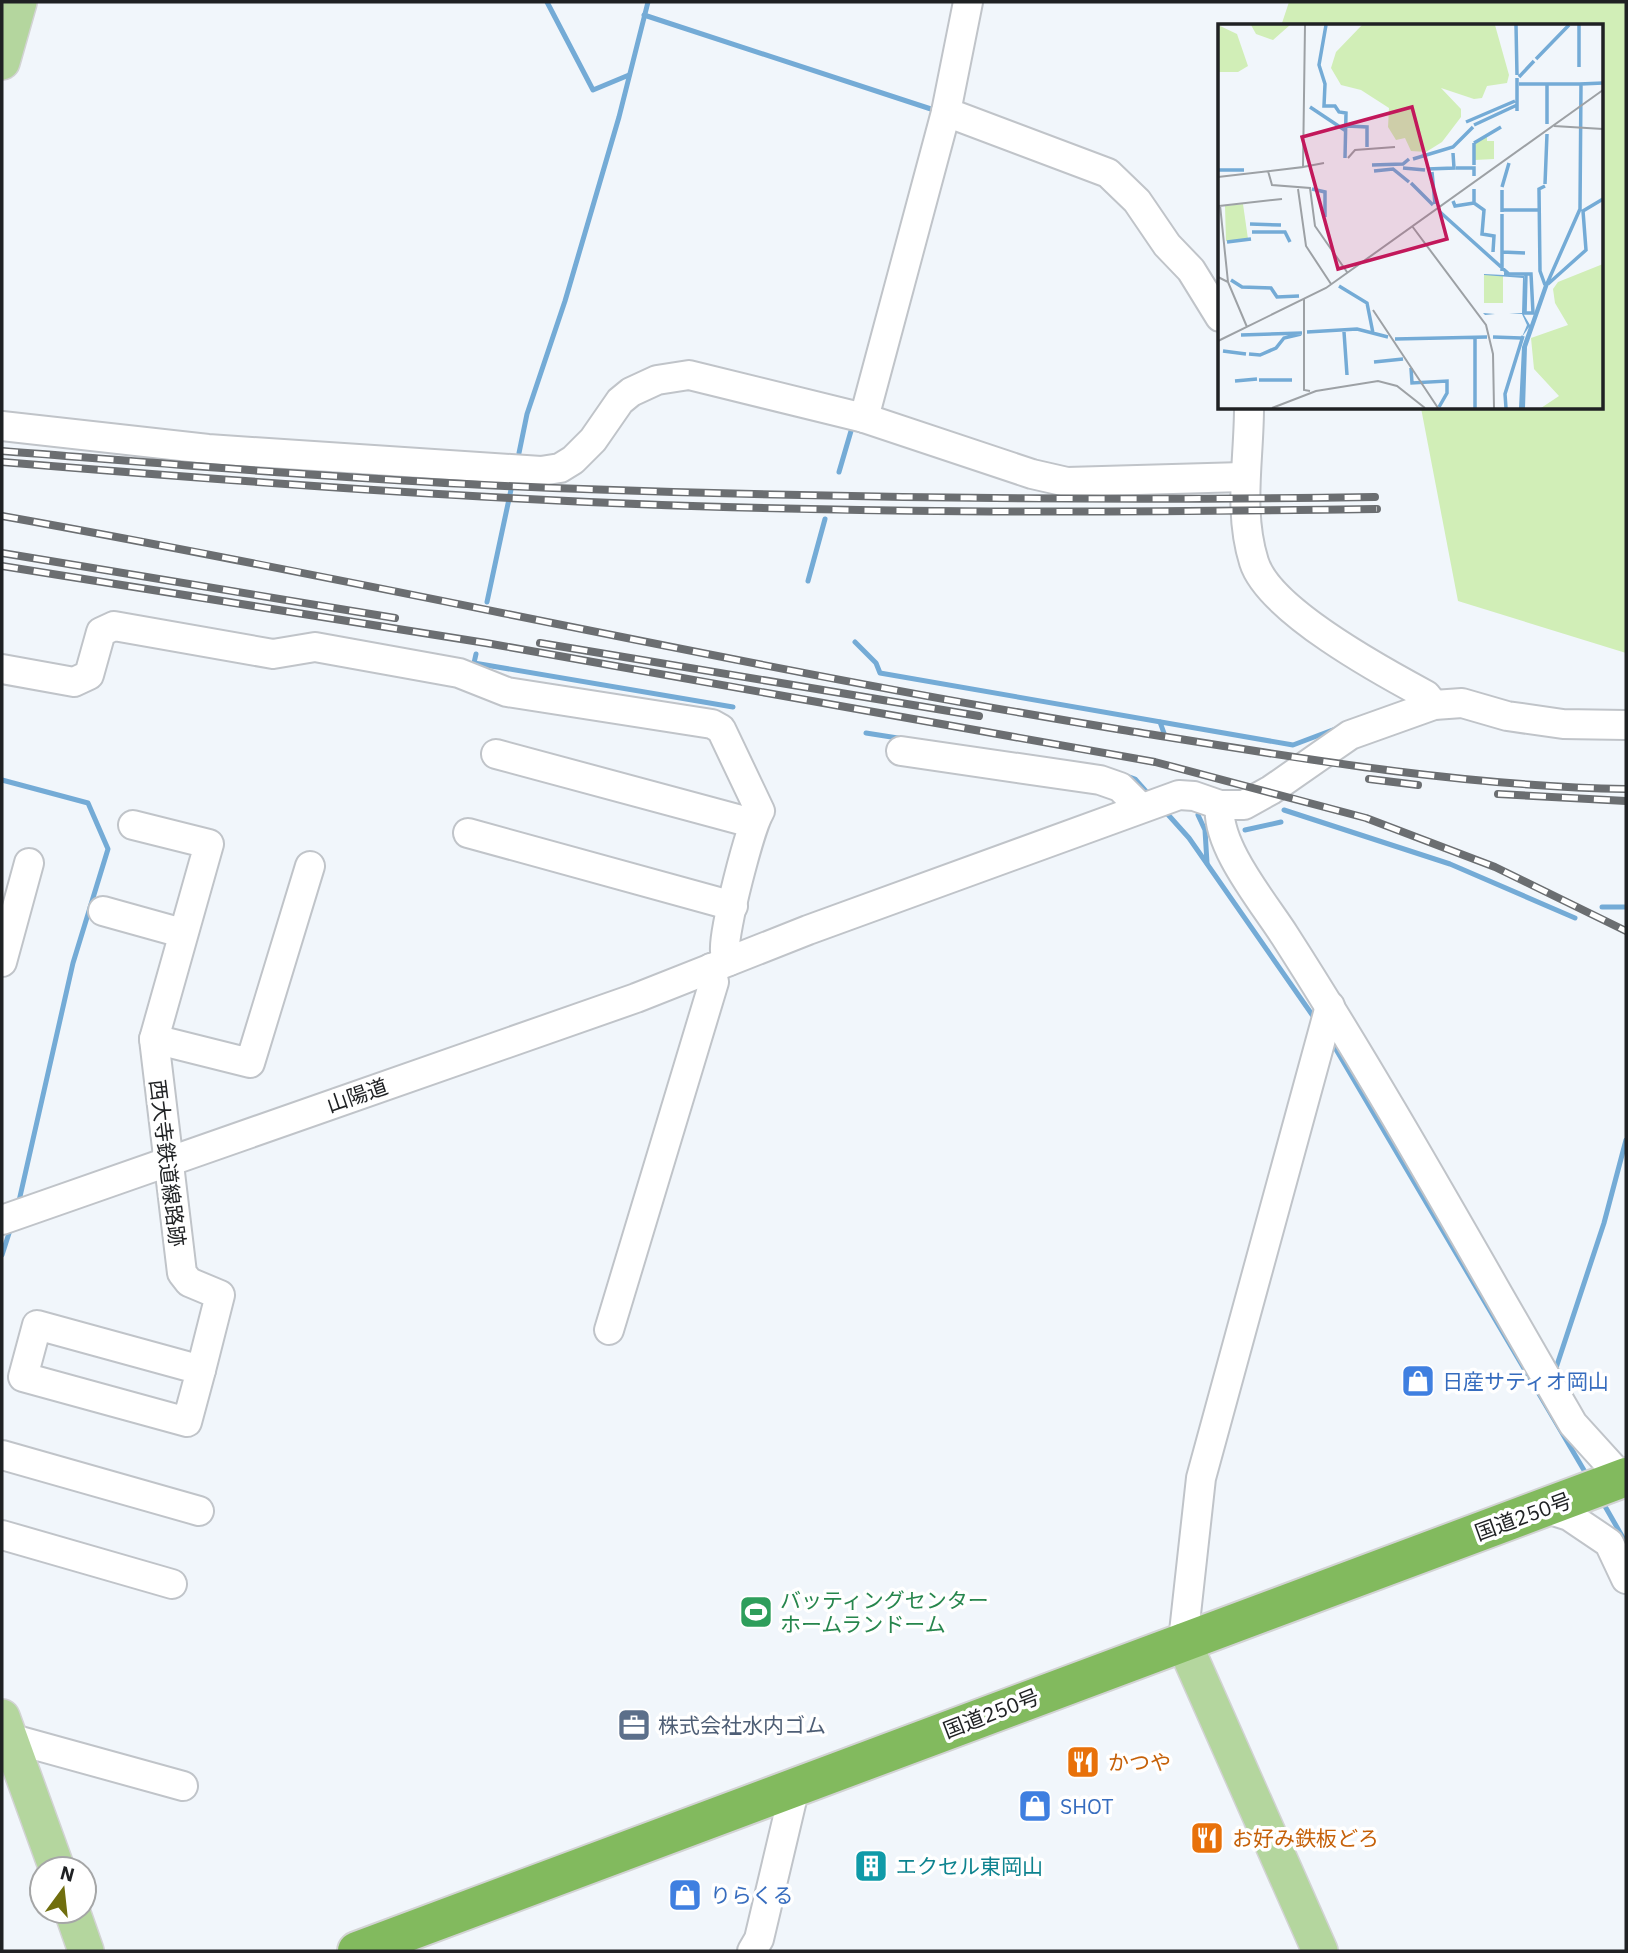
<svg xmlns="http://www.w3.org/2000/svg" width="1628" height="1953" font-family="'IBM Plex Sans','Noto Sans JP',sans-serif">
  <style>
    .green { fill: #d1eeb7 }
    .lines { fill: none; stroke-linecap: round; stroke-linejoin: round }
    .stream { stroke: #74abd6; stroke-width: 5 }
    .minor-casing { stroke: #c0c4c9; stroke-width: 32 }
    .major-casing { stroke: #d2d3d3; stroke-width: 38 }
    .highway-casing { stroke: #d2d3d3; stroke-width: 42 }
    .minor { stroke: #fff; stroke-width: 28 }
    .major { stroke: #b4d69e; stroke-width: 35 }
    .highway { stroke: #82ba5e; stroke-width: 38 }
    .rail-casing { stroke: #6b6e71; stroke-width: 8 }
    .rail { stroke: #fff; stroke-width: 5; stroke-dasharray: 16; stroke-linecap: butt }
    .labels { text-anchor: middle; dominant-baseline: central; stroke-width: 7; stroke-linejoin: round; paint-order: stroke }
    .street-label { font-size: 21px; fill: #1f2123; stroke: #fff }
    .shop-label { font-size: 21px; fill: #366cbe; stroke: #fff; text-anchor: start }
    .leisure-label { font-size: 21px; fill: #27864d; stroke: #fff; text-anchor: start }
    .service-label { font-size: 21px; fill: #4e5e75; stroke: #fff; text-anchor: start }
    .food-label { font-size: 21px; fill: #c56008; stroke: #fff; text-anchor: start }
    .culture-label { font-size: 21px; fill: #0d838f; stroke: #fff; text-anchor: start }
    .inset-river { fill: none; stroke: #74abd6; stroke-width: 3.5 }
    .inset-road { fill: none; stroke: #9da1a5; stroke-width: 2 }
    .view { fill: #c2185b; fill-opacity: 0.15; stroke: #c2185b; stroke-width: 3.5 }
    .inset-edge { fill: none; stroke: #1f2123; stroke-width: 3.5 }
  </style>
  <rect width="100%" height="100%" fill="#f1f6fb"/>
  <!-- green -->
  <path class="green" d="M1289 2H1626V653L1458 601 1421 408H1602V26H1281Z"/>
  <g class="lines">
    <!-- stream -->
    <g class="stream">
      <path d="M547 2 593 90 629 75"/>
      <path d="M644 15 934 110 932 115"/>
      <path d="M519 453 527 414 565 301 619 117 648 2"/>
      <path d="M839 472 851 431"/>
      <path d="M808 581 825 519"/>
      <path d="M487 602 512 485"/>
      <path d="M855 642 876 663 880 673 1293 745 1338 728"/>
      <path d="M476 654 474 663 733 707"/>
      <path d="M1160 722 1165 736"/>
      <path d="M866 733 904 739"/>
      <path d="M1124 775 1135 779 1151 797"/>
      <path d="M2 780 88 803 108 849 73 963 19 1201"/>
      <path d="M1163 809 1189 838 1313 1016"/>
      <path d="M1284 810 1450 864 1575 918"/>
      <path d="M1198 815 1205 830 1207 863"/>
      <path d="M1245 830 1281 822"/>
      <path d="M1602 907H1626"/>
      <path d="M1334 1046 1588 1477"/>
      <path d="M2 1255 11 1227"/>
      <path d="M1555 1371 1604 1223 1626 1140"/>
      <path d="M1602 1501 1626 1543"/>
    </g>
    <defs>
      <g id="minor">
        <path d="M946 112 1108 173 1137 201 1167 245 1191 270 1220 317"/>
        <path d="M1249 408C1249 460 1238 511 1254 562 1269 610 1383 672 1426 695L1434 705"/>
        <path d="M864 418 946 112 968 2"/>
        <path d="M2 426 208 449 541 471 560 468 573 460 593 440 620 401 631 392 657 380 689 375 864 418 1032 474 1067 482 1243 477"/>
        <path d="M2 669 74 682 89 675 101 632 114 626 273 654 315 647 459 673 507 692 712 724 721 729 760 811C750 827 723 932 725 951 725 952 729 959 729 961"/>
        <path d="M901 751 1100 780 1120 787 1141 808"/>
        <path d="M496 754 752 823"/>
        <path d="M1220 805C1215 845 1264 903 1285 936 1387 1095 1478 1261 1573 1424L1622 1478"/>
        <path d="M133 825 209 844 154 1039 182 1273 189 1282 220 1295 201 1370"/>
        <path d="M468 833 733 906"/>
        <path d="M103 911 182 933"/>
        <path d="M2 962 29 863"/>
        <path d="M154 1039 250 1063 310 866"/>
        <path d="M2 1220 636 998 808 930 1179 795 1194 796 1220 805H1244L1271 790 1350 735 1434 705 1462 703 1507 716 1563 724 1626 725"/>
        <path d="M37 1325 201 1370 187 1422 23 1377Z"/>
        <path d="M609 1330 714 982 711 968"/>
        <path d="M2 1455 199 1511"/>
        <path d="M1544 1508 1569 1516 1609 1543 1626 1579"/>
        <path d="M2 1535 172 1584"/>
        <path d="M1183 1641 1201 1478 1330 1006"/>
        <path d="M2 1736 183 1786"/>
        <path d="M752 1951 759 1939 795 1787"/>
      </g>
      <g id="major">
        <path d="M2 62 19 2"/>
        <path d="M1183 1641 1320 1951"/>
        <path d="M2 1717 57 1869"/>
        <path d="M72 1911 86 1951"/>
      </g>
      <path id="highway" d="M357 1951 1626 1477"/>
    </defs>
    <!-- minor casing -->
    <use href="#minor" class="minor-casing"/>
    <!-- major casing -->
    <use href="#major" class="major-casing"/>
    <!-- highway casing -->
    <use href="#highway" class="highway-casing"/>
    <!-- minor -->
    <use href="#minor" class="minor"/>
    <!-- major -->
    <use href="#major" class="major"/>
    <!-- highway -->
    <use href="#highway" class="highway"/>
    <defs>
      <g id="rail">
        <path d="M2 451C185 465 369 481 553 488 827 498 1101 501 1375 497"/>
        <path d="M2 462C183 477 365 491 547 500 823 514 1101 513 1377 509"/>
        <path d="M2 516C374 582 743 668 1117 729 1286 756 1455 786 1626 789"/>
        <path d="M2 553 395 618"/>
        <path d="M2 566 486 643 1155 762 1366 818 1495 867 1626 931"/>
        <path d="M540 643 979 716"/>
        <path d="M1369 779 1418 785"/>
        <path d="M1498 794 1626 801"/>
      </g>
    </defs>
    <!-- rail casing -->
    <use href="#rail" class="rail-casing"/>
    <!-- rail -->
    <use href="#rail" class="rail"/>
  </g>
  <!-- icons -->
  <defs>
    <symbol id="shop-square" viewBox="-11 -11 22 22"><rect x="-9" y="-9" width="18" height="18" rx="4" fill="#3f7fe0" stroke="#fff"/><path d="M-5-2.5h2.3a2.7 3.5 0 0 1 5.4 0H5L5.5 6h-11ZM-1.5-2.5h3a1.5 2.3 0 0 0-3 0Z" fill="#fff"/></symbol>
    <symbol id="stadium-square" viewBox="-11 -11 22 22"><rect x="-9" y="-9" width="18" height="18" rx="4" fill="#2e9e5b" stroke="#fff"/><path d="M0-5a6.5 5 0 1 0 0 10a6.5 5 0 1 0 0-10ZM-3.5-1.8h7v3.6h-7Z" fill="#fff"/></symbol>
    <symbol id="office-square" viewBox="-11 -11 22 22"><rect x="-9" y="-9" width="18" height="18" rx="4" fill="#5c6f8a" stroke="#fff"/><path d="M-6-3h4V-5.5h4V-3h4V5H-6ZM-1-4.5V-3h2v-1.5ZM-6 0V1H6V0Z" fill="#fff"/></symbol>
    <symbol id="restaurant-square" viewBox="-11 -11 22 22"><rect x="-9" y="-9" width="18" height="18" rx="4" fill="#e8710a" stroke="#fff"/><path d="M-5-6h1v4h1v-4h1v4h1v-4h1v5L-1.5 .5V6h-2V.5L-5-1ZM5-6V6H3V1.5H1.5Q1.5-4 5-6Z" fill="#fff"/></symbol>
    <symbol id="building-square" viewBox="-11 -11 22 22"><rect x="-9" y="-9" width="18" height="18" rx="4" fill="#0f9aa8" stroke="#fff"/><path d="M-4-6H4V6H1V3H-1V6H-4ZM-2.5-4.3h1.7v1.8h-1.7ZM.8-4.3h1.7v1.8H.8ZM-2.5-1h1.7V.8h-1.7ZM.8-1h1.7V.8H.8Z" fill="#fff"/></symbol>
  </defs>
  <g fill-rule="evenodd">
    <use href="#shop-square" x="1399" y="1362" width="38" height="38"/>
    <use href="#stadium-square" x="737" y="1593" width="38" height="38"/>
    <use href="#office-square" x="615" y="1706" width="38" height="38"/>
    <use href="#restaurant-square" x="1064" y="1743" width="38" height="38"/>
    <use href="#shop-square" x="1016" y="1787" width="38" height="38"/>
    <use href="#restaurant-square" x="1188" y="1819" width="38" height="38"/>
    <use href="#building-square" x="852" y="1847" width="38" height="38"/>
    <use href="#shop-square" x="666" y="1876" width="38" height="38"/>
  </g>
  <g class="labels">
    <!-- street labels -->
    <g class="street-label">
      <text transform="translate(357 1095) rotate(-19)">山陽道</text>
      <text transform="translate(168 1163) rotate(83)">西大寺鉄道線路跡</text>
      <text transform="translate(1523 1516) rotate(-20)">国道250号</text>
      <text transform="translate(991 1713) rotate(-21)">国道250号</text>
    </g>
    <!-- shop labels -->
    <g class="shop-label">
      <text x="1442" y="1381">日産サティオ岡山</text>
      <text x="1060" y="1806">SHOT</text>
      <text x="710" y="1895">りらくる</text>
    </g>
    <!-- leisure labels -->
    <g class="leisure-label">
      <text x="780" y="1600">バッティングセンター<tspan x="780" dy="24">ホームランドーム</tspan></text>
    </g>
    <!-- service labels -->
    <g class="service-label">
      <text x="658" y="1725">株式会社水内ゴム</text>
    </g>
    <!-- food labels -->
    <g class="food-label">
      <text x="1108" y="1762">かつや</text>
      <text x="1232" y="1838">お好み鉄板どろ</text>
    </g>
    <!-- culture labels -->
    <g class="culture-label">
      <text x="896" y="1866">エクセル東岡山</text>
    </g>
  </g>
  <!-- overview -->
  <g transform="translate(1218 24)">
    <rect width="385" height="385" fill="#f1f6fb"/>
    <path d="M0 1 19 10 30 42 20 48H0ZM33 1H72L55 16 38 10ZM144 1H277L291 51 289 59 269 62 264 74 256 75 223 64 243 85V93L224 118 208 128 193 127 187 114 178 116 170 103 171 84 143 66 123 61 113 44 118 28ZM269 111V117H276V135L257 136V118ZM25 180 30 215 8 217 7 182ZM385 240V384H323L341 372 316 345 313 314 350 301 337 279 335 265 340 258ZM266 251H285V279H266Z" fill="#d1eeb7"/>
    <path d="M266 250 306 252V291L312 301 326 261 331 260 309 323 307 384H301L304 323 311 303 304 313 309 301 304 290H291L304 289 305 254 266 251 265 289 277 290 267 291 265 289Z" fill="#74abd6"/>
    <path class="inset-river" d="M108 1 101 41 107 60 106 82H117L121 88 128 89 127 134M298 1 299 51M361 1V43M318 35 351 1M301 53 316 37M301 60H363M329 61V100M92 83 128 107M299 87V54M248 98 297 77M256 101 299 81M129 102 149 103V123M256 119 283 103M256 119V141M195 135 235 123 255 103M154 141 185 140 191 135M185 144 207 146M238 144H256V152M209 145 236 144 235 129M0 146H26M156 147 175 145 191 158M214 148 217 180M193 159 215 181M327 160 329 110M284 163 291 139M94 165 107 168V193M256 165V179L266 186 264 210 276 212 275 228M235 177 237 182 256 179M285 186H321M222 188 292 251M284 188V166M284 190V247M32 200 63 201M34 208H67L72 218M9 218 33 215M284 228 307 229M286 250H313L315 289H307L308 250M13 256 24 263 53 264 59 273 81 272M330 260 368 226 365 187 385 175M327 261 322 247 321 165 327 162M121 262 149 279 155 309M328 262 362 185 363 60 385 59M89 308 139 305 170 313M126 308 129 351M23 311 84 309M275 313 303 314M177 315 269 313M5 327 28 330M31 330 42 331 58 324 66 314 83 310M156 338 185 335M193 344 194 359 229 357V369L221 383M41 356H74M17 357 39 355M257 384V314M288 384 287 370 305 312"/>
    <path class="inset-road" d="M336 102 385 105M130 134 137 126 177 123M85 143 106 139M50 147 54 161 92 164 97 202 129 248M0 153 85 143 87 1M80 165 88 222 113 260M2 181 10 258M1 182 64 175M194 202 268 301 275 330 276 384M0 253 10 258 29 303M86 275V366L92 367M155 286 220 384M0 317 108 264 385 66M54 384 98 367 160 357 179 362 207 384"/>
    <path class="view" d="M194 83 229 215 120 245 84 113Z"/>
    <rect width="385" height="385" class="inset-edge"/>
  </g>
  <!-- border -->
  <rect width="1628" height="1953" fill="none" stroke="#1f2123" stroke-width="7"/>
  <!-- north arrow -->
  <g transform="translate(63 1890) rotate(15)"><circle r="33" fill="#ffffff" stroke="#a5a6a7" stroke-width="2"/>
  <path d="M0-5L12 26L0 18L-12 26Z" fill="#706e0e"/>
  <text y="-10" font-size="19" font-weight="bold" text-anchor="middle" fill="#1f2123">N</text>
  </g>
</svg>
